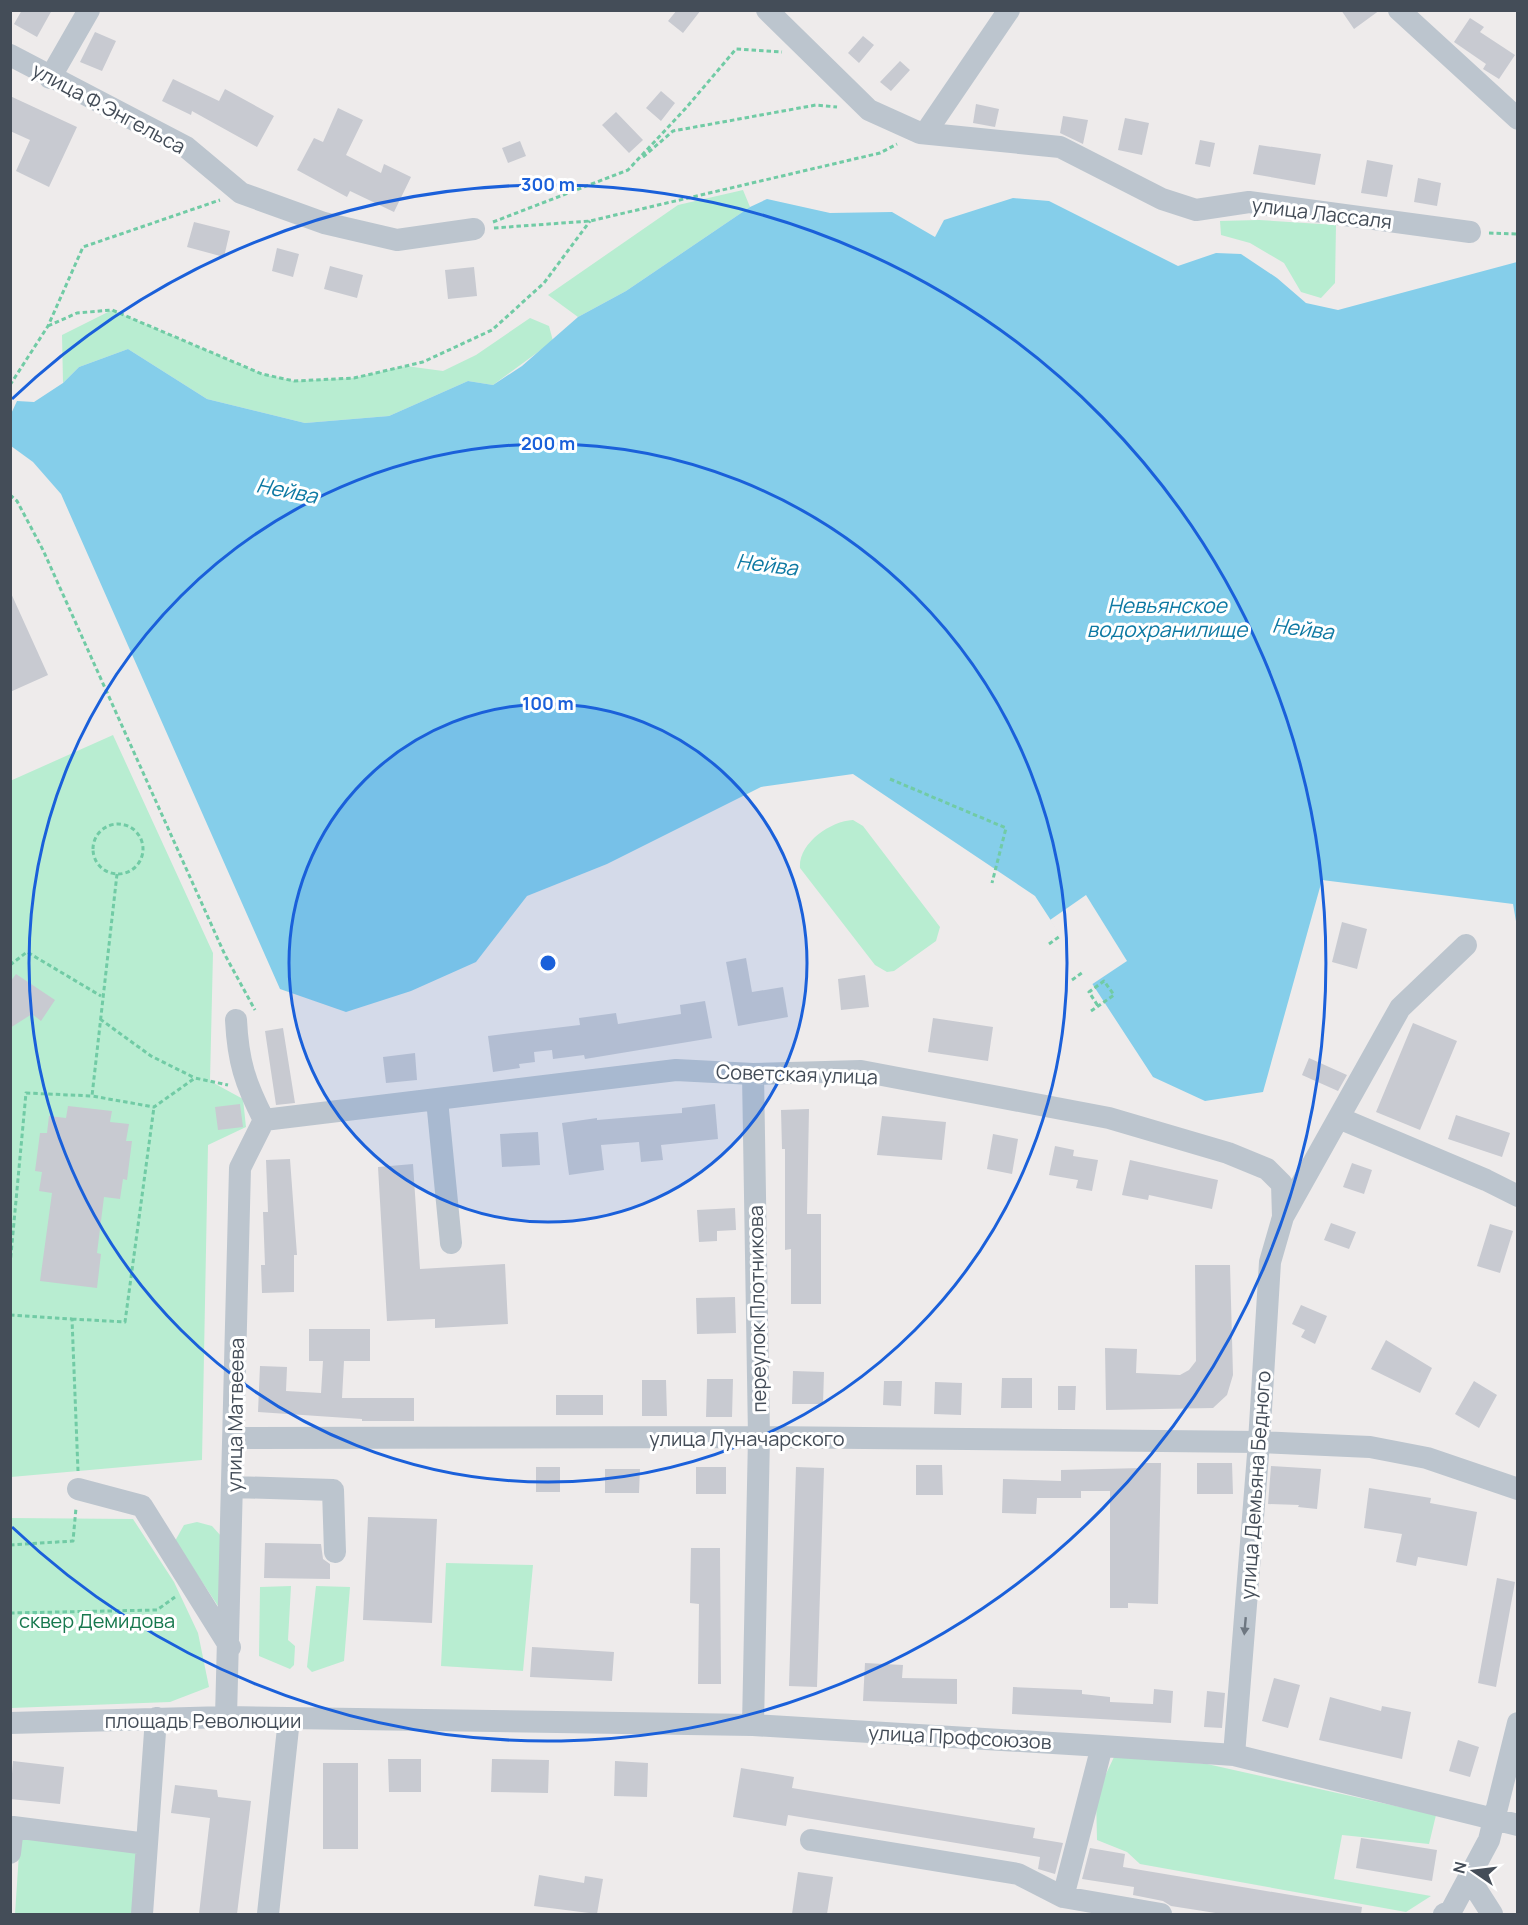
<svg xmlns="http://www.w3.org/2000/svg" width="1528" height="1925" font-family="Manrope,sans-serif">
<rect width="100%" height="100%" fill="#eeebeb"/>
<path fill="#b8edd1" d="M 743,190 L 750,207 L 626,291 L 578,317 L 548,295 L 678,205 Z
M 1259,220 L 1336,225 L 1335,283 L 1321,298 L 1301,292 L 1284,263 L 1250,243 L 1221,235 L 1220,221 Z
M 112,310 L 262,374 L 294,381 L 354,378 L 406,366 L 443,371 L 476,355 L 530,318 L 549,326 L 553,341 L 493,385 L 468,381 L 389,416 L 305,423 L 207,399 L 128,349 L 79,367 L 63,383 L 62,335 Z
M 113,735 L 213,953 L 210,1081 L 243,1099 L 246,1127 L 208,1145 L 202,1460 L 11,1477 L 10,781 Z
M 853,820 L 863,826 L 940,927 L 936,941 L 894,971 L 887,972 L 875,965 L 800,868 C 798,844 830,821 853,820 Z
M 10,1518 L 133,1519 L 174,1582 L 198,1633 L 209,1687 L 170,1702 L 11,1708 Z
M 197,1522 L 212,1526 L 221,1536 L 220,1609 L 175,1541 L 184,1525 Z
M 446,1563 L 533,1565 L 523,1671 L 441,1666 Z
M 291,1586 L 288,1640 L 295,1646 L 294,1665 L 290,1669 L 259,1656 L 260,1587 Z
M 316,1586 L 350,1587 L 344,1661 L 312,1672 L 307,1667 Z
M 1114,1757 L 1207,1764 L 1436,1815 L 1429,1844 L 1342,1835 L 1334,1879 L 1431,1896 L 1406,1912 L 1140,1864 L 1127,1852 L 1097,1840 L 1096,1795 Z
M 20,1838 L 138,1853 L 133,1914 L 15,1914 Z"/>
<path fill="#85ceea" d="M 1013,198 L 1049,201 L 1178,266 L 1216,253 L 1241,254 L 1277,278 L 1306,303 L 1338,310 L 1517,262 L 1517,927 L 1513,904 L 1322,880 L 1263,1092 L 1205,1101 L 1153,1077 L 1035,896 L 853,774 L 761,787 L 607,864 L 527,896 L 476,962 L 411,991 L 346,1012 L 280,989 L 61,494 L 33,462 L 11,446 L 10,416 L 17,401 L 34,402 L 63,383 L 79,367 L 128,349 L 207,399 L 305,423 L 389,416 L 468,381 L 493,385 L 522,366 L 578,317 L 626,291 L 750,207 L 767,199 L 830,213 L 892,212 L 935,237 L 944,220 Z"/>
<path fill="#eeebeb" d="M 1086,895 L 1127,961 L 1091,985 L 1050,920 Z"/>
<path fill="#c8cad1" d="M 22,10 L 52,10 L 37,37 L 14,24 Z
M 677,10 L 701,10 L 683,33 L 668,21 Z
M 1341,10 L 1380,10 L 1354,29 Z
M 1470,18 L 1484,27 L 1480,32 L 1515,55 L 1499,79 L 1483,69 L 1486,64 L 1454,42 Z
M 95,32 L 116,41 L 102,71 L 80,62 Z
M 863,36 L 874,45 L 859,63 L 848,53 Z
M 900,61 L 910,70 L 891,91 L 880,82 Z
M 173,79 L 219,101 L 225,89 L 274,116 L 257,147 L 192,111 L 191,115 L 162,101 Z
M 661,91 L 675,103 L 661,121 L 646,108 Z
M 10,96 L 77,127 L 49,187 L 16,171 L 30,140 L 10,131 Z
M 976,104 L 999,109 L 995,127 L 973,123 Z
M 338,108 L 363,120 L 346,155 L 381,173 L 384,164 L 411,177 L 394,212 L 350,191 L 347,197 L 297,170 L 314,138 L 323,142 Z
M 616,112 L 643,140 L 629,153 L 602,125 Z
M 1063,116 L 1088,120 L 1083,144 L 1060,133 Z
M 1125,118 L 1149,123 L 1142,155 L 1118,150 Z
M 1200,140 L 1215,143 L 1210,167 L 1195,164 Z
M 520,141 L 526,156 L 508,163 L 502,148 Z
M 1259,145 L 1321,154 L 1315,185 L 1253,174 Z
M 1367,160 L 1393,165 L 1387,197 L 1361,193 Z
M 1418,178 L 1441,183 L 1437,206 L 1414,202 Z
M 194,222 L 230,231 L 224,257 L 187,247 Z
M 277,248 L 299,254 L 293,277 L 272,271 Z
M 330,266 L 363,275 L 357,298 L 324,289 Z
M 474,267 L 477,296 L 448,299 L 445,270 Z
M 10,591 L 48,675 L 10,692 Z
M 1342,922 L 1367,929 L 1357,969 L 1332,962 Z
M 746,958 L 752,992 L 783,987 L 788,1017 L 738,1026 L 726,962 Z
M 16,974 L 55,1000 L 41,1021 L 32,1014 L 10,1028 L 10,982 Z
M 865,975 L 869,1007 L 841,1010 L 838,979 Z
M 705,1001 L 712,1038 L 585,1059 L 584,1055 L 553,1059 L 552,1050 L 534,1052 L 535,1062 L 519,1064 L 520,1068 L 493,1072 L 488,1036 L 580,1025 L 579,1018 L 616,1013 L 618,1024 L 681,1014 L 680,1005 Z
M 933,1018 L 993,1027 L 988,1061 L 928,1052 Z
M 1413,1023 L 1457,1041 L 1420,1130 L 1376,1112 Z
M 283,1028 L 295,1103 L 276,1105 L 265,1031 Z
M 415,1053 L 417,1080 L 386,1083 L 383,1057 Z
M 1309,1058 L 1347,1075 L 1338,1091 L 1302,1075 Z
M 240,1104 L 243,1127 L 218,1130 L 215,1107 Z
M 715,1104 L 718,1139 L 661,1145 L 663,1160 L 641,1162 L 639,1142 L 601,1145 L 604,1170 L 569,1175 L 562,1123 L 597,1118 L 597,1120 L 682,1113 L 682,1108 Z
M 68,1106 L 112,1111 L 110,1122 L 129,1124 L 126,1141 L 132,1141 L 127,1180 L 123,1179 L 120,1199 L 104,1197 L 97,1253 L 101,1254 L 97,1288 L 40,1281 L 52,1193 L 39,1191 L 42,1172 L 35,1171 L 40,1133 L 47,1133 L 49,1116 L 66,1118 Z
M 809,1109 L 807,1214 L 821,1214 L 821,1304 L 791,1304 L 791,1249 L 785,1250 L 785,1149 L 782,1149 L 781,1110 Z
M 1456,1115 L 1510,1133 L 1502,1157 L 1448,1139 Z
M 882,1116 L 946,1122 L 942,1160 L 877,1155 Z
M 538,1132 L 540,1165 L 502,1167 L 500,1134 Z
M 993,1134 L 1018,1139 L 1012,1174 L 987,1169 Z
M 1055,1146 L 1074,1150 L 1073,1156 L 1098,1160 L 1092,1191 L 1076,1188 L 1078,1180 L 1049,1175 Z
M 290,1159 L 297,1255 L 294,1255 L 294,1292 L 262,1293 L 261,1265 L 265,1265 L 263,1212 L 268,1212 L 266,1160 Z
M 1130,1160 L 1218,1180 L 1212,1209 L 1149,1195 L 1148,1200 L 1122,1195 Z
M 1352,1163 L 1372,1170 L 1364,1194 L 1343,1187 Z
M 413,1164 L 420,1269 L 505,1264 L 508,1324 L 435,1328 L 435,1319 L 387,1321 L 378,1167 Z
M 735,1208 L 736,1230 L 717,1231 L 717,1241 L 699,1242 L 697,1210 Z
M 1331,1223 L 1356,1232 L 1349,1249 L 1324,1240 Z
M 1490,1224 L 1513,1231 L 1500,1273 L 1477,1266 Z
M 1195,1265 L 1230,1265 L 1233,1375 L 1227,1395 L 1213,1408 L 1106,1410 L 1105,1348 L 1137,1349 L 1136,1373 L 1180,1375 L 1189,1370 L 1196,1361 Z
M 735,1297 L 736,1333 L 697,1334 L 696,1298 Z
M 1301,1305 L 1327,1316 L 1315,1344 L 1301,1337 L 1305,1330 L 1292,1324 Z
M 309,1329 L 370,1329 L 370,1361 L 344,1361 L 342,1398 L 414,1398 L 414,1421 L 362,1421 L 362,1419 L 258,1412 L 260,1366 L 287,1367 L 286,1391 L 321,1393 L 323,1361 L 309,1361 Z
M 1386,1340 L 1432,1368 L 1420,1393 L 1371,1369 Z
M 793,1371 L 824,1372 L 823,1404 L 792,1404 Z
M 1002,1378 L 1032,1378 L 1032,1408 L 1001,1408 Z
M 707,1379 L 733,1379 L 732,1417 L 706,1417 Z
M 642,1380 L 666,1380 L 667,1416 L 642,1416 Z
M 884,1381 L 902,1381 L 901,1406 L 883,1405 Z
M 1474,1381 L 1497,1395 L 1479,1428 L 1455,1414 Z
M 935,1382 L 962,1383 L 961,1415 L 934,1414 Z
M 1058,1386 L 1076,1386 L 1075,1410 L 1058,1410 Z
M 556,1395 L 603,1395 L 603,1415 L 556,1415 Z
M 1142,1463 L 1161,1463 L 1158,1604 L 1128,1603 L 1128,1608 L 1110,1608 L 1110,1491 L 1081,1491 L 1081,1498 L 1037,1498 L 1036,1514 L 1002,1513 L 1003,1479 L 1061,1481 L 1061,1470 L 1142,1468 Z
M 1197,1463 L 1232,1463 L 1233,1494 L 1197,1494 Z
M 916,1465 L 942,1465 L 943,1495 L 916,1495 Z
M 1271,1466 L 1321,1469 L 1317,1509 L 1298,1507 L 1299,1505 L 1268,1504 Z
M 536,1467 L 560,1467 L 560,1492 L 536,1492 Z
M 696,1467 L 726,1467 L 726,1494 L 696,1494 Z
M 796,1467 L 824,1468 L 817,1687 L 789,1686 Z
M 605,1469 L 640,1469 L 639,1493 L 605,1493 Z
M 1369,1488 L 1431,1498 L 1430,1503 L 1477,1512 L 1467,1566 L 1418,1557 L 1416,1566 L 1396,1562 L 1402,1534 L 1364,1528 Z
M 368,1517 L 437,1519 L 432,1623 L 363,1620 Z
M 265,1543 L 321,1544 L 323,1559 L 330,1564 L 330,1579 L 264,1578 Z
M 691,1548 L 720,1548 L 721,1684 L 698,1684 L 699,1604 L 690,1603 Z
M 1497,1578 L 1515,1582 L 1496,1687 L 1478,1683 Z
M 532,1647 L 614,1652 L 612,1681 L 530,1677 Z
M 865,1663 L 903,1665 L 902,1678 L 957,1679 L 957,1704 L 863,1701 Z
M 1274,1678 L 1300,1685 L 1288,1728 L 1262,1721 Z
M 1013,1687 L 1082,1690 L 1082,1694 L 1110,1697 L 1110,1702 L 1153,1704 L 1154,1689 L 1173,1691 L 1171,1723 L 1012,1714 Z
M 1207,1691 L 1225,1693 L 1222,1728 L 1204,1727 Z
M 1330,1697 L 1381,1711 L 1382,1706 L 1411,1712 L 1402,1759 L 1319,1740 Z
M 1458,1740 L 1479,1747 L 1470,1777 L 1449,1771 Z
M 388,1759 L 421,1759 L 421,1792 L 389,1792 Z
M 492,1759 L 549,1760 L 548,1793 L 491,1792 Z
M 13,1761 L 64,1767 L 60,1804 L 10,1799 Z
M 615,1761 L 648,1763 L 647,1797 L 614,1796 Z
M 323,1763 L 358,1763 L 358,1849 L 323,1849 Z
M 741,1768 L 794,1777 L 792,1788 L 1035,1828 L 1033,1838 L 1063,1843 L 1055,1874 L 1038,1869 L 1040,1857 L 788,1815 L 786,1826 L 733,1817 Z
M 175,1785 L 217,1790 L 218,1797 L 251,1801 L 237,1914 L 199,1914 L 210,1818 L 171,1813 Z
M 1361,1838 L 1437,1850 L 1432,1881 L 1356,1868 Z
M 1090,1848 L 1125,1854 L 1123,1867 L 1362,1907 L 1361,1914 L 1222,1914 L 1171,1906 L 1163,1901 L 1133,1895 L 1134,1887 L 1082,1879 Z
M 798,1872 L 833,1877 L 827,1914 L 792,1914 Z
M 539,1875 L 584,1883 L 585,1876 L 603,1879 L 597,1914 L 534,1906 Z"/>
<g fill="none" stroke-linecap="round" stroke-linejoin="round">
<path stroke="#71cba5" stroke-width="3" stroke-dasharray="4.5 3" stroke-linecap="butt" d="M 643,157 L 673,131 L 816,105 L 837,107
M 493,222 L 628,170 L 686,108 L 736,49 L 782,52
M 494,228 L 590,221 L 880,153 L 897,144
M 1489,233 L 1518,234
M 48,326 L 77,313 L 112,310 L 262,374 L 294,381 L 354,378 L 423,362 L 492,330 L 544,283 L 590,221
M 10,385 L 48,326 L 83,247 L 220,200
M 10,495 L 17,501 L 43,550 L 225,955 L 255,1010
M 890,779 L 1006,828 L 992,883
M93 849a25 25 0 1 1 50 0a25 25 0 1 1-50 0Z
M 117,874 L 92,1096 L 154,1107 L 195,1078 L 228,1085
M 1049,944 L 1060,936
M 10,965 L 27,952 L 101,996
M 1072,980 L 1083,972
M 1091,1011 L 1114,995 L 1104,981 L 1089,992 L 1098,1006
M 100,1019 L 151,1056 L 195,1078
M 10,1265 L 26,1093 L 92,1096
M 10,1315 L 72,1319 L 78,1471
M 72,1319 L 125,1322 L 154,1107
M 10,1545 L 73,1541 L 76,1508
M 10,1613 L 157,1610 L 175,1597"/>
<path stroke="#bcc5ce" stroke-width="22" d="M 767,10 L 869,110 L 920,133 L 1060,147 L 1162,199 L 1196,210 L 1249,202 L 1470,232
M 1399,10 L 1518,119
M 10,55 L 186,147 L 241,193 L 324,223 L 397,240 L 474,229
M 50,78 L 89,10
M 926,132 L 1009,10
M 236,1020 C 238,1061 245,1083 264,1120
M 437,1100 L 451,1243
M 1339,1118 L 1486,1180 L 1518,1196
M 264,1120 L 676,1070 L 753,1074 L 861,1071 L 1109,1118 L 1228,1153 L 1267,1169 L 1282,1184 L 1283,1217
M 234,1438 L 759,1437 L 1259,1442 L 1370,1447 L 1427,1458 L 1518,1489
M 234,1487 L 333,1490 L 335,1552
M 78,1489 L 142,1506 L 230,1647
M 226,1717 L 240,1168 L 264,1120
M 10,1723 L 226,1717 L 753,1725 L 1102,1746 L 1234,1755 L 1518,1825
M 753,1725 L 759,1437 L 753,1074
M 1234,1755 L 1259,1442 L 1270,1262 L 1283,1217 L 1400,1008 L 1466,945
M 811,1840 L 1018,1874 L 1063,1897 L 1102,1746
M 10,1853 L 13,1827 L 147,1844
M 1469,1878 L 1492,1914
M 1063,1897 L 1161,1914
M 142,1914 L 156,1718
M 268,1914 L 289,1719
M 1444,1914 L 1451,1911 L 1489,1840 L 1518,1723"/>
</g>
<defs><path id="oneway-solid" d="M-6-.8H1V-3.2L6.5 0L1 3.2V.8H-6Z" transform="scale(1.5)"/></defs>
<use fill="#6e7781" href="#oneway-solid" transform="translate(1245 1626) rotate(95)"/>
<circle cx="548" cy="963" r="259" fill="#1a60da" fill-opacity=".12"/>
<g fill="none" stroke="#1a60da" stroke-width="3">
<circle cx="548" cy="963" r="259"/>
<circle cx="548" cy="963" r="519"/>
<path d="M12 399A778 778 0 1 1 12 1527"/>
</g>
<g text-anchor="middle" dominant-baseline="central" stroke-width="6" stroke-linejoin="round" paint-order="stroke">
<g font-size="20" fill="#444d58" stroke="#fff">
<text transform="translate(109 108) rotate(28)">улица Ф.Энгельса</text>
<text transform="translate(1322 213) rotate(7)">улица Лассаля</text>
<text transform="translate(797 1074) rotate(2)">Советская улица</text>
<text transform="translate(757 1309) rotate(-91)">переулок Плотникова</text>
<text transform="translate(235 1415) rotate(-89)">улица Матвеева</text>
<text x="747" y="1438">улица Луначарского</text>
<text transform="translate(1255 1485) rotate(-86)">улица Демьяна Бедного</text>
<text x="203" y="1720">площадь Революции</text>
<text transform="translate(960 1737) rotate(3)">улица Профсоюзов</text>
</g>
<g font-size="20" fill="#17784e" stroke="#fff">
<text x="97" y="1620">сквер Демидова</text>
</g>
<g font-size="21" font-style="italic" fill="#0d79a3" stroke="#fff">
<text transform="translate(287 490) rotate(11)">Нейва</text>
<text transform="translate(767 564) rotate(7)">Нейва</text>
<text x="1167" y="605">Невьянское<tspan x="1167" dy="24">водохранилище</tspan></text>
<text transform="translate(1303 628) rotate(7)">Нейва</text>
</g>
</g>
<circle cx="548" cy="963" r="9" fill="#1a60da" stroke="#fff" stroke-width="3"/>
<g font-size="18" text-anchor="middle" font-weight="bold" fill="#1a60da" stroke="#fff" stroke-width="6" stroke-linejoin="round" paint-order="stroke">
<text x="548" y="191">300 m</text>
<text x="548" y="450">200 m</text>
<text x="548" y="710">100 m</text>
</g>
<rect width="1528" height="1925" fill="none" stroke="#444d58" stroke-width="24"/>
<g transform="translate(1474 1871) rotate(284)" stroke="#ffffff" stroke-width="4.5" paint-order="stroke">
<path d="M0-4.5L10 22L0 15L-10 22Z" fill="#444d58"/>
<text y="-9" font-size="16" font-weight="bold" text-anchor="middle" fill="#444d58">N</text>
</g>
</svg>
